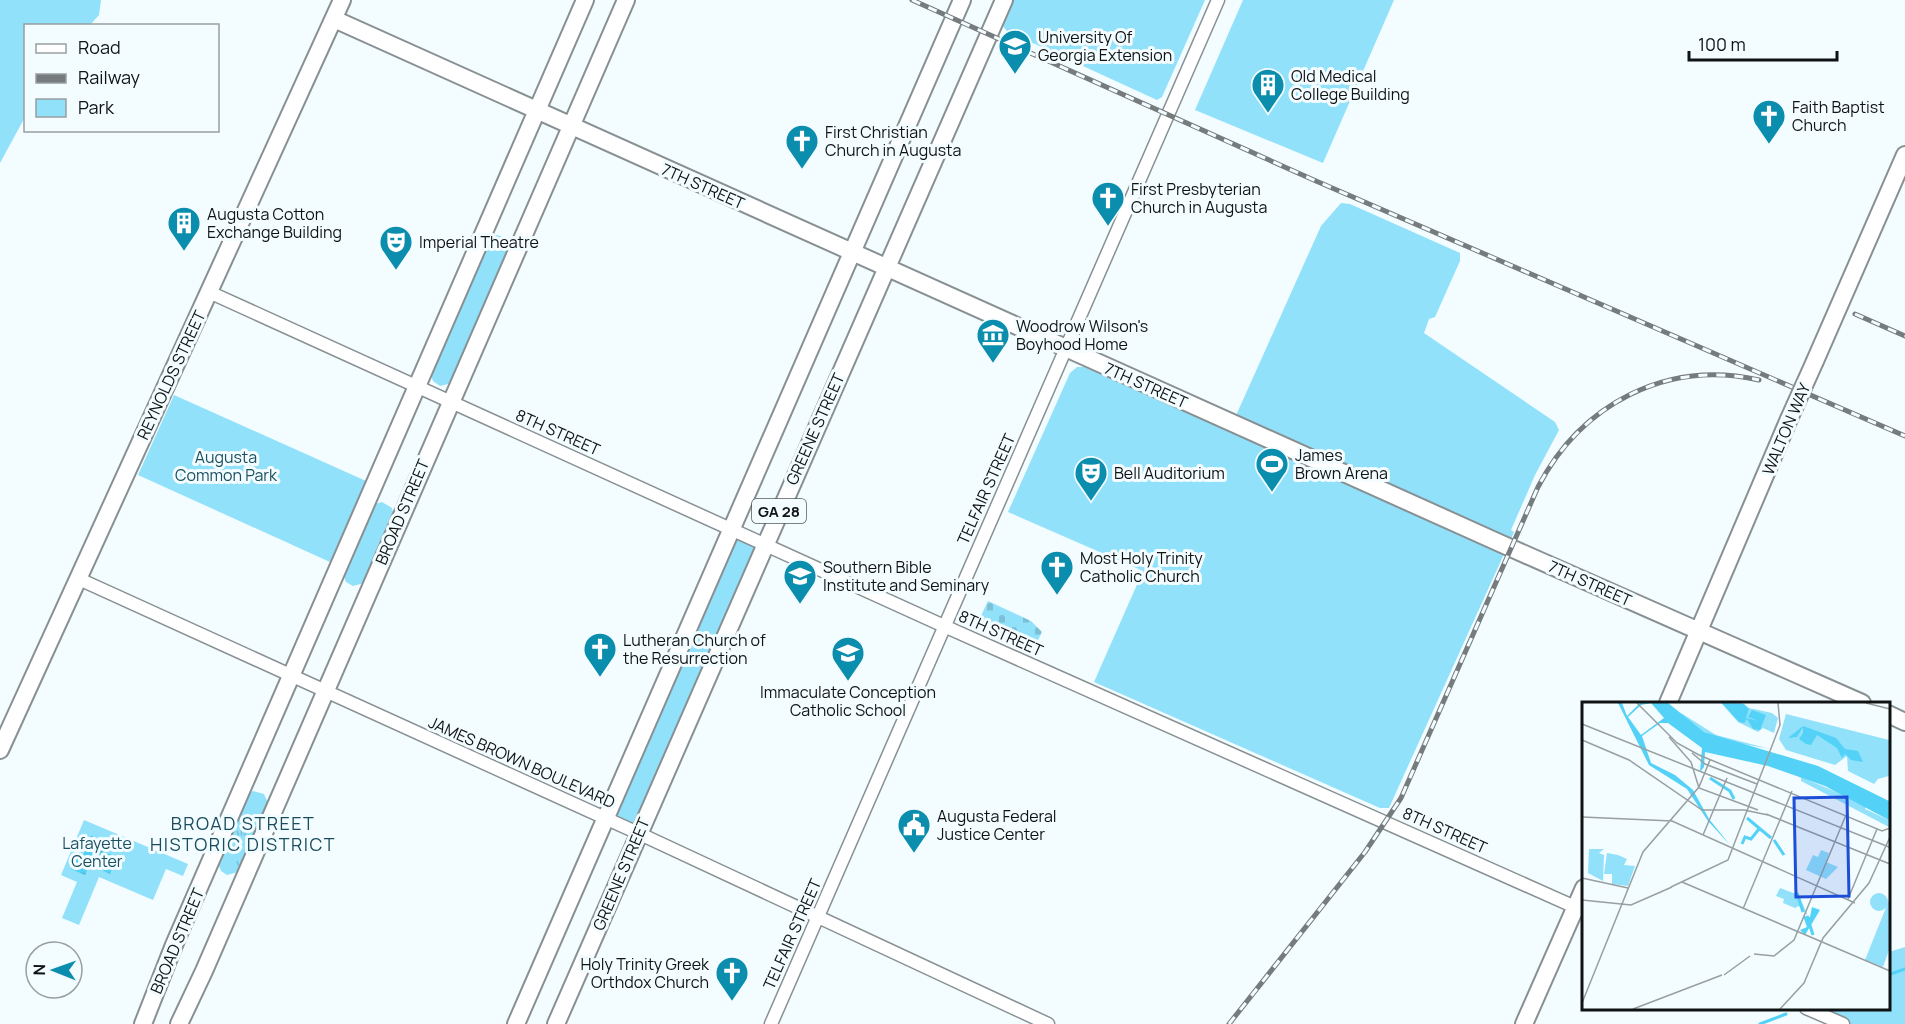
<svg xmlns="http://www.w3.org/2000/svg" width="1905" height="1024" font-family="Manrope,sans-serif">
<defs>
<pattern id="grass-tufts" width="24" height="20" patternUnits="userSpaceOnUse" patternTransform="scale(1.5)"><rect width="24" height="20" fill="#91e1fb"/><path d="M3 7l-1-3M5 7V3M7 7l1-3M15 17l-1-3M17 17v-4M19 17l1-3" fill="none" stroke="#7cc0d6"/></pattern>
<pattern id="cemetery-stones" width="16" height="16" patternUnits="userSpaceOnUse" patternTransform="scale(1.5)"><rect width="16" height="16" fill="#91e1fb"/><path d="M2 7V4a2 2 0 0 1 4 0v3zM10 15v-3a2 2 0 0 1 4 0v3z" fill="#7cc0d6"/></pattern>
<pattern id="water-rules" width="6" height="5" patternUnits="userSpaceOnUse" patternTransform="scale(1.5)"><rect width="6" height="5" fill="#53d1f7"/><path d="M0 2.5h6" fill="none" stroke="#47b3d3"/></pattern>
</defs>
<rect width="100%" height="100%" fill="#f3fcff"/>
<path fill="url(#grass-tufts)" d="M 253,791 L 264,794 L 269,805 L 238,872 L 227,875 L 221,871 L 218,863 L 246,795 Z"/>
<path fill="url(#cemetery-stones)" d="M 988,601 L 1031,621 L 1042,632 L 1035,646 L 979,620 Z"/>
<path fill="#91e1fb" d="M 0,0 L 101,0 L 99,15 L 90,25 L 26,26 L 25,117 L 0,163 Z
M 1013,0 L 1205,0 L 1162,97 L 1157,100 L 1007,31 L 1002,25 Z
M 1243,0 L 1394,0 L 1323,163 L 1195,110 Z
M 1341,203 L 1350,204 L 1460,253 L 1460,261 L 1435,317 L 1429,319 L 1424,333 L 1555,422 L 1559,430 L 1535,475 L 1511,530 L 1514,532 L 1389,808 L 1380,808 L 1094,682 L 1143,571 L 1008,512 L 1070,373 L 1077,367 L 1084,367 L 1229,431 L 1321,226 Z
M 497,235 L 505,238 L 510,250 L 452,383 L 440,386 L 433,381 L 430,373 L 489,238 Z
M 174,395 L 366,481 L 330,562 L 138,475 Z
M 382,502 L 392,508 L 394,516 L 364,583 L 353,586 L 346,582 L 343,574 L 375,504 Z
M 732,529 L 765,544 L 638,833 L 606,818 Z
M 84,820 L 188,864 L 183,876 L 166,869 L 153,900 L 99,877 L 79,925 L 62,918 L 77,882 L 61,875 Z
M 1905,947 L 1905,1024 L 1847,1024 L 1848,1019 L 1822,1008 L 1888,1008 L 1889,952 Z"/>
<path fill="url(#water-rules)" d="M 91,836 L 96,838 L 93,847 L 117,857 L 110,874 L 103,871 L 107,862 L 93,856 L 85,875 L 71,869 L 75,858 L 81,860 Z"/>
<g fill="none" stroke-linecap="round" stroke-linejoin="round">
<path stroke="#53d1f7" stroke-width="3" d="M 1888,975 L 1905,969
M 1760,1024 L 1786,1014"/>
<g stroke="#889093" stroke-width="15">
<path id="minor" d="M 209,292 L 944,626 L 1584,911
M 79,579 L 638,833 L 1048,1024
M 1806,1008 L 1843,1024
M 771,1024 L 1218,0"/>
</g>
<g stroke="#889093" stroke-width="20">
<path id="major" d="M 334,19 L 1504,545 L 1862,703
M 1815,361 L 1905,155
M 1668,703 L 1789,419
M 1888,714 L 1905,722
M 0,750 L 342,0
M 143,1024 L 174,945 L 585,0
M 179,1024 L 204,971 L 626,0
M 516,1024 L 962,0
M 556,1024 L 1004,0
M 1524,1024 L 1584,888"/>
</g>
<use href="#minor" stroke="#fff" stroke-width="12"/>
<use href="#major" stroke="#fff" stroke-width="16"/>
<g stroke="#767c7d" stroke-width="5">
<path id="rail" d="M 912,0 L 1316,181 L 1905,436
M 1855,314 L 1905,336
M 1229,1024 L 1365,852 L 1401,798 L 1538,487 C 1581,404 1667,359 1759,380"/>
</g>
<use href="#rail" stroke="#f3fcff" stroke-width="3" stroke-dasharray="9" stroke-linecap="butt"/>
<g stroke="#889093" stroke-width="20" stroke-linecap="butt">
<path id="major-bridge" d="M 1789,419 L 1815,361"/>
</g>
<use href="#major-bridge" stroke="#fff" stroke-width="16"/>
</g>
<defs>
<g id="university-pin" transform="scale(1.725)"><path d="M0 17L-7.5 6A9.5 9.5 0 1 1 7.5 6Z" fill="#0b8ead" stroke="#f3fcff"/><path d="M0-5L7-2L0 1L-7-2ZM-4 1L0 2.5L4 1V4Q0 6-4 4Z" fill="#fff"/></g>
<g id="building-pin" transform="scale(1.725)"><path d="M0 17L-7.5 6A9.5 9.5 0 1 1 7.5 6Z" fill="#0b8ead" stroke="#f3fcff"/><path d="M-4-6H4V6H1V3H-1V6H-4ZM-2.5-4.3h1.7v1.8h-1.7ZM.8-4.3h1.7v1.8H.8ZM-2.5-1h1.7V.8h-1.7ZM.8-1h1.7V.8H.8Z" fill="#fff"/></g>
<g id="church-pin" transform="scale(1.725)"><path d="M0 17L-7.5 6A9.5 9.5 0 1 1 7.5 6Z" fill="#0b8ead" stroke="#f3fcff"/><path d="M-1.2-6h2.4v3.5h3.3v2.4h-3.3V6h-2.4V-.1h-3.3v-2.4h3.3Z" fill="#fff"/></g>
<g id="theatre-pin" transform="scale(1.725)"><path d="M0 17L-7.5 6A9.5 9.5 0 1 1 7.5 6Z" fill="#0b8ead" stroke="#f3fcff"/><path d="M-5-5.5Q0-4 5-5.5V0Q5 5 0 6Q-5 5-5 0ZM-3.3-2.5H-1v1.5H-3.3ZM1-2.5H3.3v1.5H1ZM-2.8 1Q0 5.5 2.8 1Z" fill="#fff"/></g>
<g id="museum-pin" transform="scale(1.725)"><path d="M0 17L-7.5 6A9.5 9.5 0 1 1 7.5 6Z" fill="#0b8ead" stroke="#f3fcff"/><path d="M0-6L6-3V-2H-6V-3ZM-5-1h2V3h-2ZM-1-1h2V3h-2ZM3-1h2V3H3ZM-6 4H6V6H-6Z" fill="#fff"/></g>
<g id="stadium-pin" transform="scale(1.725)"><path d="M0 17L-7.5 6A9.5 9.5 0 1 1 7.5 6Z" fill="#0b8ead" stroke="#f3fcff"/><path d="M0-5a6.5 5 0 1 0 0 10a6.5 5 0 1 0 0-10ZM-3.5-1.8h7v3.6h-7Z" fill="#fff"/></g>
<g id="school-pin" transform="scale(1.725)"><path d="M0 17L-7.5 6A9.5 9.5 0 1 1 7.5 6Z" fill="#0b8ead" stroke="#f3fcff"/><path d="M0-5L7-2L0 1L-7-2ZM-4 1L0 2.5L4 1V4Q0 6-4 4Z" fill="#fff"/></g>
<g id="civic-pin" transform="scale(1.725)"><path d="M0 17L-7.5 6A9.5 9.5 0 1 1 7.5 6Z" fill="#0b8ead" stroke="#f3fcff"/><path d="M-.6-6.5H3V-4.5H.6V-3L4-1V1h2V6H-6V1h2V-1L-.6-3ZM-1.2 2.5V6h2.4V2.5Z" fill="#fff"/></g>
</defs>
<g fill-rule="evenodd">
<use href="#university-pin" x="1015" y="46"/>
<use href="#building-pin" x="1268" y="85"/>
<use href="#church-pin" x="1769" y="116"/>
<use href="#church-pin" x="802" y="141"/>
<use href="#church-pin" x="1108" y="198"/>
<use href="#building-pin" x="184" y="223"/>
<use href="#theatre-pin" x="396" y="242"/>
<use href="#museum-pin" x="993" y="335"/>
<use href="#stadium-pin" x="1272" y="464"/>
<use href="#theatre-pin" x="1091" y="473"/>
<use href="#church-pin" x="1057" y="567"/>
<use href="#university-pin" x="800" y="576"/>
<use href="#church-pin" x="600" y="649"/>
<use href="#school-pin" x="848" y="653"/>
<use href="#civic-pin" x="914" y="825"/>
<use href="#church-pin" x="732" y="973"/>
</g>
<g text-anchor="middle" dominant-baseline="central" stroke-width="6" stroke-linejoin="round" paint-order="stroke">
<rect fill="#f3fcff" stroke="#54595a" stroke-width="1.5" x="752" y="499" width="54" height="24" rx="4.5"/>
<g font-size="15" font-weight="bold" fill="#101314">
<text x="779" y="511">GA 28</text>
</g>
<g font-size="16" fill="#101314" stroke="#f3fcff" text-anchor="start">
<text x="1038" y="37">University Of<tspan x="1038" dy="18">Georgia Extension</tspan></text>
<text x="1291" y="76">Old Medical<tspan x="1291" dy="18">College Building</tspan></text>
<text x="1792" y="107">Faith Baptist<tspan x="1792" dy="18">Church</tspan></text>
<text x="825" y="132">First Christian<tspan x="825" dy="18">Church in Augusta</tspan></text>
<text x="1131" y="189">First Presbyterian<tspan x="1131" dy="18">Church in Augusta</tspan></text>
<text x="207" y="214">Augusta Cotton<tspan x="207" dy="18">Exchange Building</tspan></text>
<text x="419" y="242">Imperial Theatre</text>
<text x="1016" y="326">Woodrow Wilson's<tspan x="1016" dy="18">Boyhood Home</tspan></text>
<text x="1295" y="455">James<tspan x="1295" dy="18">Brown Arena</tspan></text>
<text x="1114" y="473">Bell Auditorium</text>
<text x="1080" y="558">Most Holy Trinity<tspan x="1080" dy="18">Catholic Church</tspan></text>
<text x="823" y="567">Southern Bible<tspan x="823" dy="18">Institute and Seminary</tspan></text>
<text x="623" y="640">Lutheran Church of<tspan x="623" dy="18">the Resurrection</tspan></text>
<text x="848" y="692" text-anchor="middle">Immaculate Conception<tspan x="848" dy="18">Catholic School</tspan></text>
<text x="937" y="816">Augusta Federal<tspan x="937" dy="18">Justice Center</tspan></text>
<text x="709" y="964" text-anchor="end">Holy Trinity Greek<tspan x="709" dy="18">Orthdox Church</tspan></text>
</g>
<g font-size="16" fill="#101314" stroke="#f3fcff">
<text transform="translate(703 186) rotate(24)">7TH STREET</text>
<text transform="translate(171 375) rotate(-65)">REYNOLDS STREET</text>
<text transform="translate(1146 385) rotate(24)">7TH STREET</text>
<text transform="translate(815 429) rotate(-66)">GREENE STREET</text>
<text transform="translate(1786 429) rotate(-67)">WALTON WAY</text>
<text transform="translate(558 432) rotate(24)">8TH STREET</text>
<text transform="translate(986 489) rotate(-66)">TELFAIR STREET</text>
<text transform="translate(402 512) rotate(-67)">BROAD STREET</text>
<text transform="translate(1590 583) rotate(24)">7TH STREET</text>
<text transform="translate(1001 633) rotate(24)">8TH STREET</text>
<text transform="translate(522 762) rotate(24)">JAMES BROWN BOULEVARD</text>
<text transform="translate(1445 830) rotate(24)">8TH STREET</text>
<text transform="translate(621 874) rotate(-67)">GREENE STREET</text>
<text transform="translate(792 934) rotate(-66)">TELFAIR STREET</text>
<text transform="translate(177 941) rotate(-67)">BROAD STREET</text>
</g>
<g font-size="16" fill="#1b5060" stroke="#f3fcff">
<text x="226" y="457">Augusta<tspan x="226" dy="18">Common Park</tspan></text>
<text x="97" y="843">Lafayette<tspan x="97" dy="18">Center</tspan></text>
</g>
<g font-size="18" letter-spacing="1.5" fill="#194d5d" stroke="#f3fcff">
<text x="243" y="823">BROAD STREET<tspan x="243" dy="21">HISTORIC DISTRICT</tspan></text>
</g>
</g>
<g transform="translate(1582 702)">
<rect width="308" height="308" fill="#f3fcff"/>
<path d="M 204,12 L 307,38 L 307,74 L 296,77 L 292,82 L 266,69 L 265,54 L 253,63 L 204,48 L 197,37 ZM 7,147 L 22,147 L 17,151 L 22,153 L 21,179 L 6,171 ZM 25,151 L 36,153 L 45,157 L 42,163 L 53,164 L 46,184 L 30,182 L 30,172 L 22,172 Z" fill="#91e1fb"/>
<path d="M 230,205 L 238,208 L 223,233 L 218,228 L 225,225 L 221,214 L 228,215 Z" fill="#54d3f8"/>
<path d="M 307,198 L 307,248 L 301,265 L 283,258 Z" fill="#91e1fb"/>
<path d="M 139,1 L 160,1 L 167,6 L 190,11 L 196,16 L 192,31 L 181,26 L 176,30 L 156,20 ZM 99,11 L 134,33 L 188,47 L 150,40 L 122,30 L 101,17 ZM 219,75 L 285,103 L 283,107 L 307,118 L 307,125 L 219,79 ZM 239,148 L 247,151 L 244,160 L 256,165 L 244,177 L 224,168 L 231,153 L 236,155 ZM 198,186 L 214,192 L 215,189 L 226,214 L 217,204 L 213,206 L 201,201 L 202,197 L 194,194 ZM288 200a9 9 0 1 1 18 0a9 9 0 1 1-18 0Z" fill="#91e1fb"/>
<path d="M 36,1 L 40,1 L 45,14 L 58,1 L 86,1 L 122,30 L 236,64 L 307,99 L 307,118 L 243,84 L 186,64 L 123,50 L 122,65 L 118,70 L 120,46 L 86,21 L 78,21 L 60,34 L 69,61 L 93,73 L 111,88 L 127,117 L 148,143 L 126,119 L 105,87 L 67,63 ZM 69,1 L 82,16 L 59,33 L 46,15 L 59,3 ZM 140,1 L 162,2 L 167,7 L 164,16 L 177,19 L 166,15 L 170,8 L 184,13 L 178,28 L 171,27 L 165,17 L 162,21 L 157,20 ZM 221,24 L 254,36 L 263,47 L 276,49 L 281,60 L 269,58 L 263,52 L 260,56 L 255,46 L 235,33 L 229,43 L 224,42 L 217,37 L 221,31 L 221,25 L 215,35 L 206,36 Z" fill="#53d1f7" fill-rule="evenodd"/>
<path fill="none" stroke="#53d1f7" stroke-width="3" d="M 128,76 L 148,89 L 152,97M 165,116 L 189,136M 192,138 L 202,153M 160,142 L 163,135 L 169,137 L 177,127M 215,191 L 221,210M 225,214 L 231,233"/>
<path fill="none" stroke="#989fa1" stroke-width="1.5" d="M 55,1 L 95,41 L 117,53 L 300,129 L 308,126M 284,1 L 308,7M 0,22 L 307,145M 87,35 L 109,60 L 117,86 L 176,108M 0,38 L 47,58 L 120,108 L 162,108 L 186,113M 110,51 L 123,62 L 175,82M 184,112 L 308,162M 0,115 L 90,119 L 273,201M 121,133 L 145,76M 0,176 L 46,186M 100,180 L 308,269M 89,185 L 146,158 L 198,23 L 196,1M 266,197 L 295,127M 0,198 L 49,203 L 90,185M 161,207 L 210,89M 172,252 L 192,254 L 212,238 L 264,113M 142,273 L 168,254M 0,301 L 61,150 L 117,85 L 128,58M 51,307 L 140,273M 198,307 L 222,281 L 241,236 L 287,181 L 308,135"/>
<path fill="#1d4ed8" fill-opacity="0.15" stroke="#1d4ed8" stroke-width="3" d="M 265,95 L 267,194 L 214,195 L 212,96 Z"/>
<rect width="308" height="308" fill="none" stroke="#101314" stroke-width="3"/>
</g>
<rect x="24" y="24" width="195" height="108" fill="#f3fcff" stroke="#989fa1" stroke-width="1.5"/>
<rect x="36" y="44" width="30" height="9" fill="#ffffff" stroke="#989fa1" stroke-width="1.5"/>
<text x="78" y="54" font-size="18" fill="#101314">Road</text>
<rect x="36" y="74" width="30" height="9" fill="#767c7d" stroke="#989fa1" stroke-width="1.5"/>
<text x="78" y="84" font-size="18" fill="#101314">Railway</text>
<rect x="36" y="99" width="30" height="18" fill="#91e1fb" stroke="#989fa1" stroke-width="1.5"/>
<text x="78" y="114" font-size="18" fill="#101314">Park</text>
<g transform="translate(54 970) rotate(271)"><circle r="28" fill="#f3fcff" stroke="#989fa1" stroke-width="1.5"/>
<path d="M0-4.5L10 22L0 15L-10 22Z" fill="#0b8ead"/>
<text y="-9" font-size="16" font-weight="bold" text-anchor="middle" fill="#101314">N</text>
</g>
<path d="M1689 51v9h148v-9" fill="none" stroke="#101314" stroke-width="3"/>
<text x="1698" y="51" font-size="18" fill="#101314" stroke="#f3fcff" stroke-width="4.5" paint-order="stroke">100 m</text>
</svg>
